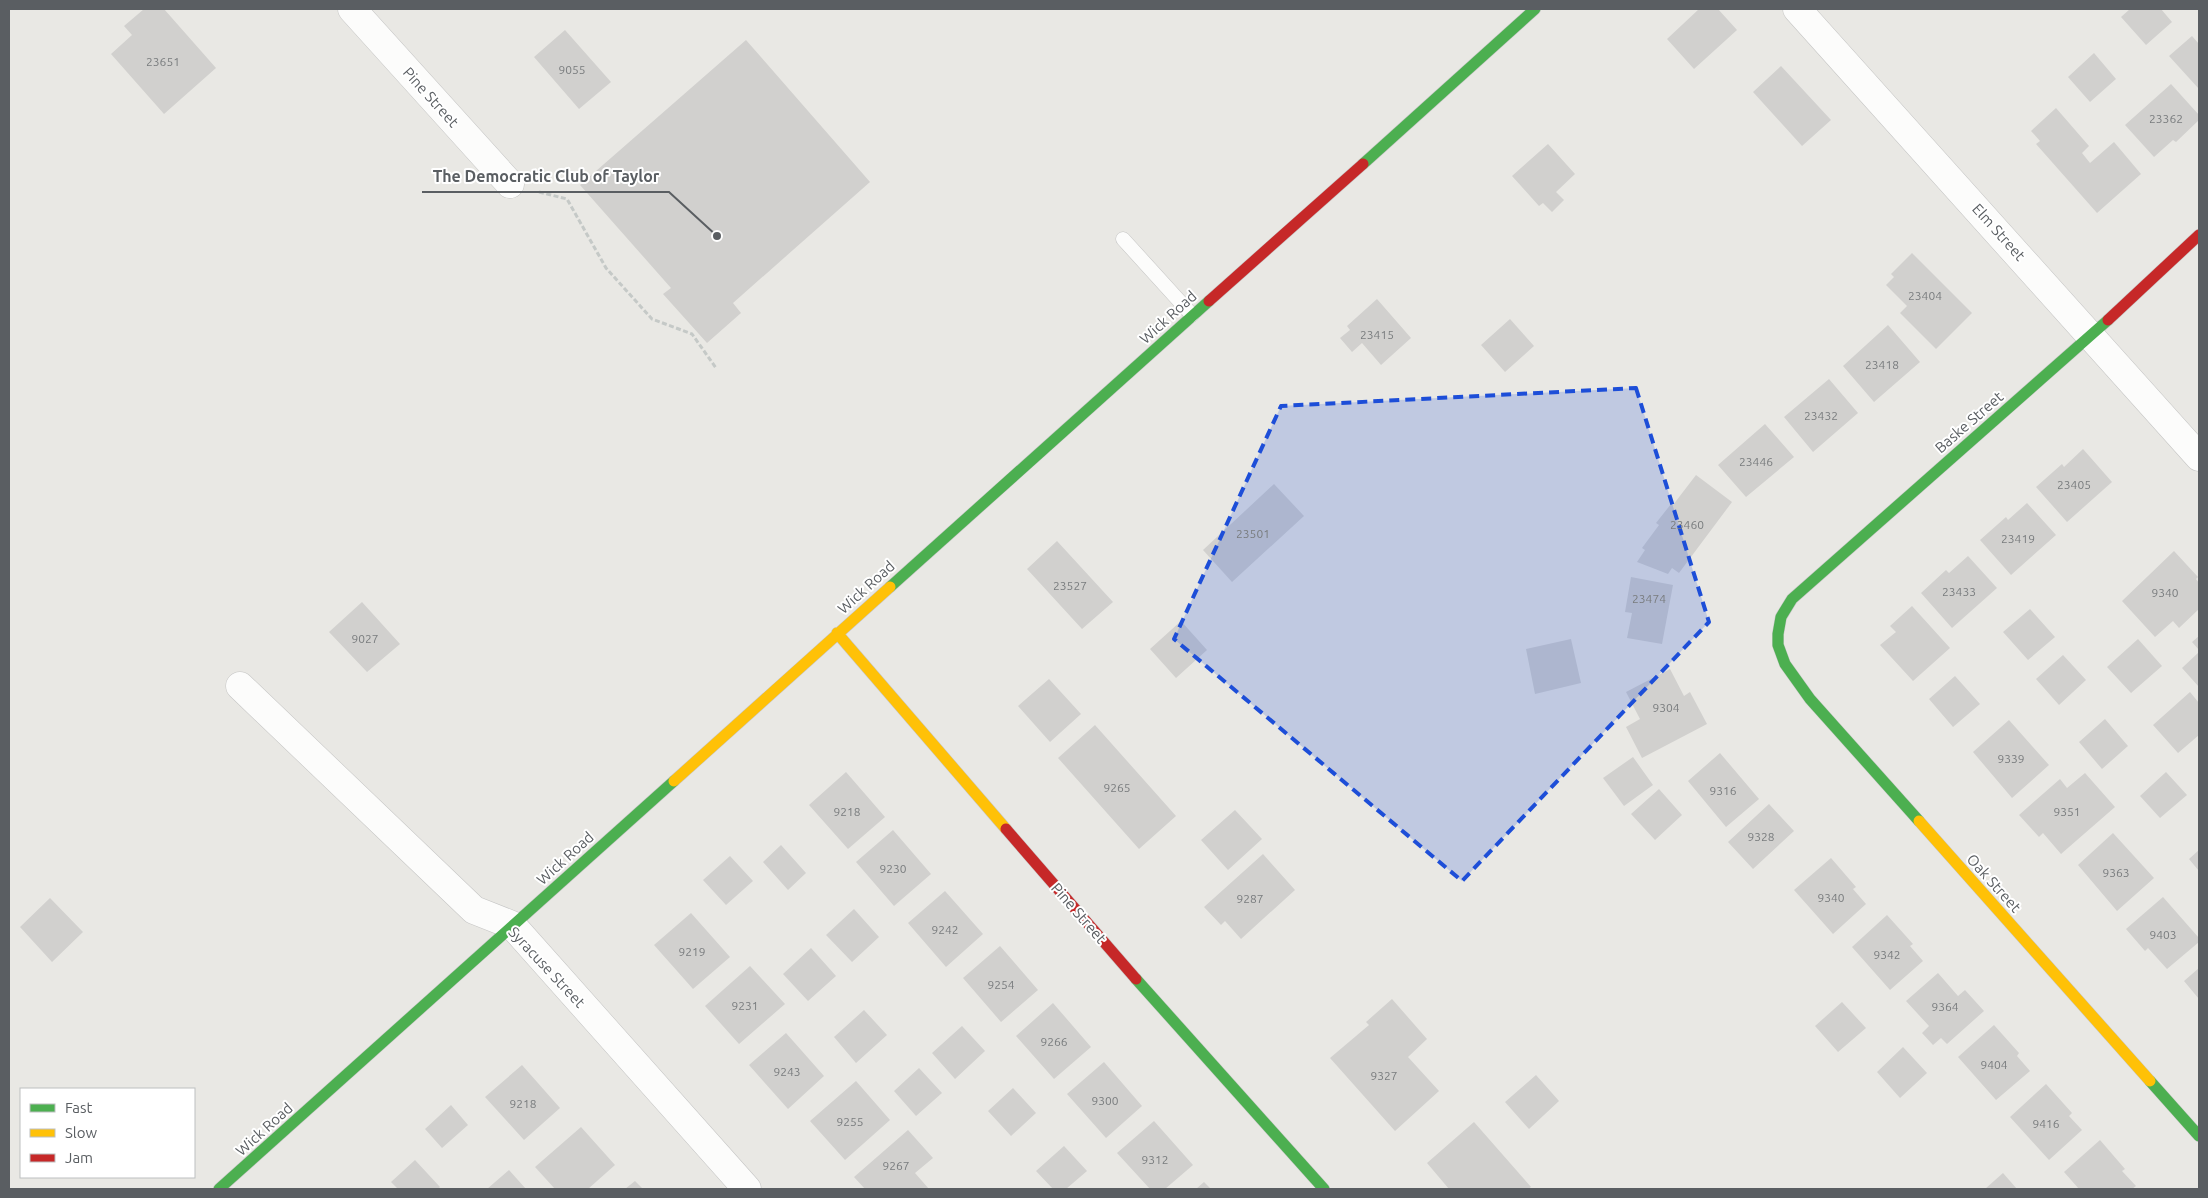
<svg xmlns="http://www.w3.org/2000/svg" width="2208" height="1198" font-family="Ubuntu,sans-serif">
<rect width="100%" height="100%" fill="#e9e8e4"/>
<path fill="#d1d0ce" d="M 144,9 L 164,9 L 216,68 L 164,114 L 111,54 L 132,35 L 124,26 Z
M 1699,9 L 1718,9 L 1737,30 L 1694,69 L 1667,39 Z
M 2130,9 L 2161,9 L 2172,22 L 2146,45 L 2121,17 Z
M 565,30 L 611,82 L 579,109 L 534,57 Z
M 2192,36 L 2199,44 L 2199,89 L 2169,56 Z
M 746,40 L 870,182 L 733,303 L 741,313 L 707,343 L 663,294 L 671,288 L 580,185 Z
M 2094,53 L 2116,79 L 2090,102 L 2068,77 Z
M 1781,66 L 1831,120 L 1802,146 L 1753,92 Z
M 2171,84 L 2199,115 L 2199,120 L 2176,142 L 2173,140 L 2154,157 L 2125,125 Z
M 2056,108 L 2089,146 L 2082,153 L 2090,163 L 2114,142 L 2141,174 L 2097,213 L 2036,144 L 2040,141 L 2031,131 Z
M 1548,144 L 1575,174 L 1556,192 L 1564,200 L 1552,212 L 1543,203 L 1539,206 L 1512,176 Z
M 1912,253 L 1972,313 L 1936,349 L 1900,313 L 1907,306 L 1886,285 L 1894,277 L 1891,274 Z
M 1377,299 L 1411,338 L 1381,365 L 1362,343 L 1352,352 L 1340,338 L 1350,330 L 1347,326 Z
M 1510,319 L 1534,346 L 1505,372 L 1481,345 Z
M 1888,325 L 1920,362 L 1874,402 L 1843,366 Z
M 1829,379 L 1858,413 L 1813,452 L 1784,417 Z
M 1765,424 L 1794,457 L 1746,497 L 1718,465 Z
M 2083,449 L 2112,482 L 2067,522 L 2036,487 L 2062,464 L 2064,467 Z
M 1696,475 L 1732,502 L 1679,573 L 1672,568 L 1668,574 L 1637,562 L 1645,550 L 1642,548 L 1659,525 L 1656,523 L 1671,504 L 1673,505 Z
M 1274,484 L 1304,516 L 1232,582 L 1203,550 Z
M 2027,503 L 2056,535 L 2011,575 L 1980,540 L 2006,517 L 2008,520 Z
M 1057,541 L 1113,602 L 1082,629 L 1027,569 Z
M 2174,551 L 2198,577 L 2196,579 L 2199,583 L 2199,609 L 2179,628 L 2173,621 L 2155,637 L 2122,601 Z
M 1968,556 L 1997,588 L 1952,628 L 1921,593 L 1946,570 L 1949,573 Z
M 1631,577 L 1673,585 L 1662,644 L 1627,638 L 1632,613 L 1625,612 Z
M 362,602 L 400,644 L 367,672 L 329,632 Z
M 1912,606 L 1950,648 L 1913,681 L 1880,645 L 1896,632 L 1890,626 Z
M 2030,609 L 2055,637 L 2028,660 L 2003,632 Z
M 1181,621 L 1207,650 L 1176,678 L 1150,649 Z
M 2199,636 L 2199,650 L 2192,642 Z
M 1571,639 L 1581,683 L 1535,694 L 1526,649 Z
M 2138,639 L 2162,666 L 2131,693 L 2107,667 Z
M 2199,652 L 2199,687 L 2182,668 Z
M 2063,655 L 2086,680 L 2059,705 L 2036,679 Z
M 1670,669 L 1684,696 L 1690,692 L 1707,724 L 1642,758 L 1626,727 L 1640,719 L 1626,692 Z
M 1955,676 L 1980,704 L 1953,727 L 1929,699 Z
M 1049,679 L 1081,714 L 1050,742 L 1018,706 Z
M 2190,692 L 2199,703 L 2199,735 L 2178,753 L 2153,725 Z
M 2105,719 L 2128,746 L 2102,769 L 2079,742 Z
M 2009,720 L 2049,765 L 2012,798 L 1973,752 Z
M 1095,725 L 1176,816 L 1139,849 L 1058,758 Z
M 1720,753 L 1759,799 L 1726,827 L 1688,781 Z
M 1633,757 L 1653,785 L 1624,806 L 1603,778 Z
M 846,772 L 885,817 L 848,849 L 809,805 Z
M 2166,772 L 2187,795 L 2160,818 L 2140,796 Z
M 2085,773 L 2115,807 L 2061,854 L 2043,833 L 2039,837 L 2019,815 L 2060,779 L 2067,788 Z
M 1659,789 L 1682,815 L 1655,840 L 1631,814 Z
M 1769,804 L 1794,831 L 1753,869 L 1728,842 Z
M 1235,810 L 1262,839 L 1228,870 L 1201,840 Z
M 893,830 L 931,874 L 894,906 L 856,862 Z
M 2113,833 L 2154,878 L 2117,911 L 2078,865 Z
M 781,845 L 806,873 L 788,890 L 763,862 Z
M 2199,850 L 2199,871 L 2189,859 Z
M 1263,854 L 1295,890 L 1241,939 L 1225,921 L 1221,925 L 1204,907 Z
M 730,856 L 753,881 L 726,905 L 703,880 Z
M 1831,858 L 1856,887 L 1853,889 L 1866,904 L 1833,934 L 1794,890 Z
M 945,891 L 983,934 L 946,967 L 908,923 Z
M 2163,897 L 2199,938 L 2199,942 L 2167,969 L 2148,948 L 2145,951 L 2126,929 Z
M 50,898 L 83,932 L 52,962 L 20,927 Z
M 854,909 L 879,937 L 852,962 L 826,935 Z
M 691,913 L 730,957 L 693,989 L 654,945 Z
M 1887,915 L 1913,944 L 1910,946 L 1923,961 L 1890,990 L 1852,947 Z
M 1000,946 L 1038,990 L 1001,1022 L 963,978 Z
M 811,948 L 836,976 L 808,1001 L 783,974 Z
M 750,966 L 785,1004 L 739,1044 L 705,1006 Z
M 2199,968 L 2199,999 L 2184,981 Z
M 1938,973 L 1958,996 L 1965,990 L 1984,1011 L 1947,1044 L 1941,1038 L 1933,1045 L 1922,1033 L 1929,1026 L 1906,1001 Z
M 1392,999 L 1427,1039 L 1408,1057 L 1439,1091 L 1395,1131 L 1330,1058 L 1369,1025 L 1366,1022 Z
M 1842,1002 L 1866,1028 L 1838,1052 L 1815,1026 Z
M 1053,1003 L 1091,1047 L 1054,1079 L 1016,1036 Z
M 864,1010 L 887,1035 L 856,1063 L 834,1037 Z
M 1994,1025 L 2019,1053 L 2017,1056 L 2030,1071 L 1996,1100 L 1958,1057 Z
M 962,1026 L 985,1051 L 955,1079 L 932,1053 Z
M 786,1033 L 824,1076 L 788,1109 L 749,1065 Z
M 1903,1047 L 1927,1073 L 1900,1098 L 1877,1072 Z
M 1104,1062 L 1142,1106 L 1106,1138 L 1067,1094 Z
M 522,1065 L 560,1108 L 524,1140 L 485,1097 Z
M 919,1068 L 942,1093 L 916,1116 L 894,1091 Z
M 1536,1075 L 1559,1101 L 1529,1129 L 1505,1102 Z
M 856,1081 L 890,1120 L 845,1160 L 810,1121 Z
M 2046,1084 L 2072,1113 L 2069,1116 L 2082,1130 L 2049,1160 L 2010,1117 Z
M 1013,1088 L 1036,1113 L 1011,1136 L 988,1111 Z
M 451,1105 L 468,1125 L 442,1148 L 425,1129 Z
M 1154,1121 L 1193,1165 L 1165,1189 L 1150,1189 L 1117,1153 Z
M 1474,1122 L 1531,1187 L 1528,1189 L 1449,1189 L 1427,1163 Z
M 581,1127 L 615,1165 L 588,1189 L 555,1189 L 535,1167 Z
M 908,1130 L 933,1158 L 915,1173 L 929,1189 L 865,1189 L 854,1177 Z
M 2100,1140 L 2125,1169 L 2122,1171 L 2136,1186 L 2132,1189 L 2079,1189 L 2064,1172 Z
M 1064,1146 L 1087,1171 L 1066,1189 L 1053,1189 L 1036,1171 Z
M 415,1160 L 440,1187 L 438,1189 L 398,1189 L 391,1182 Z
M 509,1170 L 526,1189 L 487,1189 Z
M 2003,1173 L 2017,1189 L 1985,1189 Z
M 635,1181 L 643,1189 L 625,1189 Z
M 1204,1182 L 1211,1189 L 1196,1189 Z"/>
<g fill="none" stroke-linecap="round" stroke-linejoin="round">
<g stroke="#c5c5c4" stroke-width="15">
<path id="lane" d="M 1123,239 L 1192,315"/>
</g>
<g stroke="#c5c5c4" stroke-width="29">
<path id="street" d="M 352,9 L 510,184
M 1797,9 L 2199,457
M 240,686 L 474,910 L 512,925 L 747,1189"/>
</g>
<g stroke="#c6c6c6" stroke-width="12">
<path id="fast" d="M 1363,164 L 1535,9
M 890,587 L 1209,301
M 1919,821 L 1810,699 L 1785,664 L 1778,645 L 1778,634 L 1781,617 L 1792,599 L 2108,320
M 1136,979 L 1324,1189
M 2150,1081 L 2199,1136
M 219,1189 L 674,781"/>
</g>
<g stroke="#c6c6c6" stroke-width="12">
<path id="slow" d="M 837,633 L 1006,829
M 674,781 L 890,587
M 1919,821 L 2150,1081"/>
</g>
<g stroke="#c6c6c6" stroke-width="12">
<path id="jam" d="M 1209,301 L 1363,164
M 2108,320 L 2199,235
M 1006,829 L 1136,979"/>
</g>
<path stroke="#c5c9c7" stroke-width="3" stroke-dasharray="5 2.5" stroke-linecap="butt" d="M 539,192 L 567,199 L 606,268 L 652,319 L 692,334 L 716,368"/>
<use href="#lane" stroke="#fcfcfb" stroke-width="14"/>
<use href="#street" stroke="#fcfcfb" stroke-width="28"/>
<use href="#fast" stroke="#4caf50" stroke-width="11"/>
<use href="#slow" stroke="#ffc107" stroke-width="11"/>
<use href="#jam" stroke="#c62828" stroke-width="11"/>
</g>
<path fill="#1d4ed8" fill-opacity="0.2" stroke="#1d4ed8" stroke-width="4" stroke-dasharray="10 6" stroke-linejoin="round" d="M 1636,388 L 1709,622 L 1462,881 L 1174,639 L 1281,406 Z"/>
<g text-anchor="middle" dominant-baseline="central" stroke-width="4" stroke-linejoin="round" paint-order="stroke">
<g font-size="12" fill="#797c7e">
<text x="163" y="61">23651</text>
<text x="572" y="69">9055</text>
<text x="2166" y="118">23362</text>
<text x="1925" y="295">23404</text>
<text x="1377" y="334">23415</text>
<text x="1882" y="364">23418</text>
<text x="1821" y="415">23432</text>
<text x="1756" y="461">23446</text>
<text x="2074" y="484">23405</text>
<text x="1687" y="524">23460</text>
<text x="1253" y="533">23501</text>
<text x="2018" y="538">23419</text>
<text x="1070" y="585">23527</text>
<text x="1959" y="591">23433</text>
<text x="2165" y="592">9340</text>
<text x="1649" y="598">23474</text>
<text x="365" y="638">9027</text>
<text x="1666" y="707">9304</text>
<text x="2011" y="758">9339</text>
<text x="1117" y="787">9265</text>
<text x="1723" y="790">9316</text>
<text x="847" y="811">9218</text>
<text x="2067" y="811">9351</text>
<text x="1761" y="836">9328</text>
<text x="893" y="868">9230</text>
<text x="2116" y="872">9363</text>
<text x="1831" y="897">9340</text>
<text x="1250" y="898">9287</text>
<text x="945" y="929">9242</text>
<text x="2163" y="934">9403</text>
<text x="692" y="951">9219</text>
<text x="1887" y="954">9342</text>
<text x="1001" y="984">9254</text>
<text x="745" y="1005">9231</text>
<text x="1945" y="1006">9364</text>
<text x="1054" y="1041">9266</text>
<text x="1994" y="1064">9404</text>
<text x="787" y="1071">9243</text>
<text x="1384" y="1075">9327</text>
<text x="1105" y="1100">9300</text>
<text x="523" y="1103">9218</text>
<text x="850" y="1121">9255</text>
<text x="2046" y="1123">9416</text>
<text x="1155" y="1159">9312</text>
<text x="896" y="1165">9267</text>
</g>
<g font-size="15" fill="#5a5e62" stroke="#fff">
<text transform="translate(431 97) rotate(48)">Pine Street</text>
<text transform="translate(1999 232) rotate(48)">Elm Street</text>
<text transform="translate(1168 317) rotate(-42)">Wick Road</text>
<text transform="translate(1969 422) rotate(-41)">Baske Street</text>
<text transform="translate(866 587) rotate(-42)">Wick Road</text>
<text transform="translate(565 858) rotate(-42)">Wick Road</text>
<text transform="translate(1994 883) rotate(48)">Oak Street</text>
<text transform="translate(1079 913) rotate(49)">Pine Street</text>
<text transform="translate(547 967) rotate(47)">Syracuse Street</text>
<text transform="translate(264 1129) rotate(-42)">Wick Road</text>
</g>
</g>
<path fill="none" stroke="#5a5e62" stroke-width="2" d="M717 236L669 192H422"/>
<circle fill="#5a5e62" stroke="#fff" stroke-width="2" cx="717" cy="236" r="5"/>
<g font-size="16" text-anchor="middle" font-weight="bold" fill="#5a5e62" stroke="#fff" stroke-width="4" stroke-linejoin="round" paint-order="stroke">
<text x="546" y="182">The Democratic Club of Taylor</text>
</g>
<rect width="2208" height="1198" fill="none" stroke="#5a5e62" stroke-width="20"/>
<rect x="20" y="1088" width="175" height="90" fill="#ffffff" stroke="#bdbfc0"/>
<rect x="30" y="1104" width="25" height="8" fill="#4caf50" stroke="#bdbfc0"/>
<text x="65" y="1113" font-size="15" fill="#5a5e62">Fast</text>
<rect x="30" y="1129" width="25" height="8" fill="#ffc107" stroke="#bdbfc0"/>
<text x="65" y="1138" font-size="15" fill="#5a5e62">Slow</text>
<rect x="30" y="1154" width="25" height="8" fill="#c62828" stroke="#bdbfc0"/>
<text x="65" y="1163" font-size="15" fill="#5a5e62">Jam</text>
</svg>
